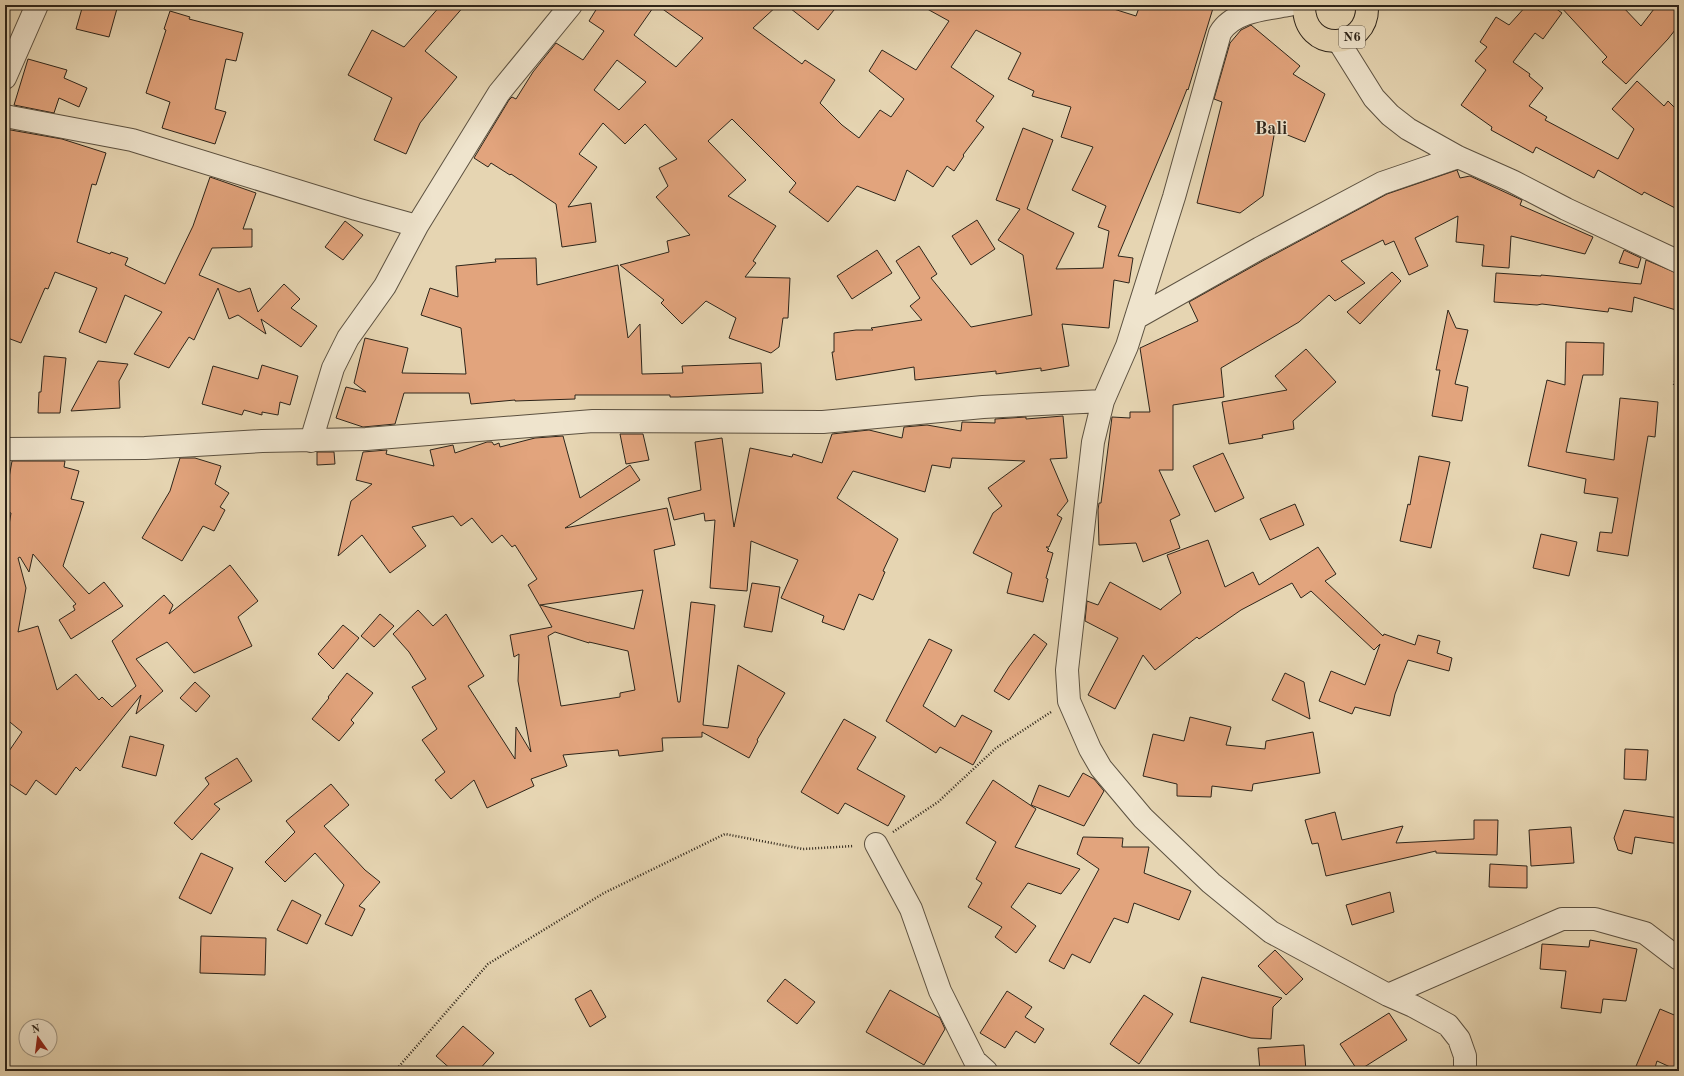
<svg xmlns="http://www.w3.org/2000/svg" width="1684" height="1076" font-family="'Old Standard TT',serif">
<rect width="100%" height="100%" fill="#e6d5b2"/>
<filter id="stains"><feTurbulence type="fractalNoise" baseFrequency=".005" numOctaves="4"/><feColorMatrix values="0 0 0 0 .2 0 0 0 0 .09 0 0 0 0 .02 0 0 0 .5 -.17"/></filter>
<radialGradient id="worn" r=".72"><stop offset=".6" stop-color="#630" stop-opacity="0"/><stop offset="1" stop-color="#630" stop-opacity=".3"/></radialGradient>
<path fill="#e2a47d" stroke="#2e251a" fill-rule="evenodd" d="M 83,5 L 118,5 L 109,37 L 76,29 Z
M 441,5 L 465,5 L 425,51 L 457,77 L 420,123 L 406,154 L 374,140 L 392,98 L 348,75 L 372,30 L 404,47 Z
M 599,5 L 655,5 L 634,35 L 676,67 L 703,38 L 657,5 L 778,5 L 753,28 L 802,64 L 805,60 L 835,80 L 820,103 L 842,125 L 859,138 L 880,110 L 891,117 L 904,99 L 869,71 L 882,50 L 916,70 L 949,21 L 920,5 L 1101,5 L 1136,16 L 1140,5 L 1214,5 L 1188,90 L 1187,89 L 1169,135 L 1118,256 L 1133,258 L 1129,283 L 1114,280 L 1109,328 L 1062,324 L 1069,366 L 1041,371 L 1041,368 L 996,374 L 996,371 L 915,380 L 914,367 L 836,380 L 832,352 L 834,352 L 834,333 L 856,330 L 873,330 L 871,328 L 922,320 L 910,306 L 920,298 L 896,261 L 919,246 L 937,274 L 931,278 L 971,327 L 1032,315 L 1023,255 L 998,240 L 1020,209 L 996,200 L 1023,128 L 1053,140 L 1027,209 L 1074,233 L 1056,269 L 1103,268 L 1109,231 L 1098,227 L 1106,206 L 1072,190 L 1093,147 L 1061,137 L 1071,107 L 1032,96 L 1034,91 L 1008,79 L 1021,53 L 976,30 L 951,67 L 994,96 L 976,121 L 984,127 L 963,155 L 964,156 L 954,171 L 947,166 L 933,187 L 907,170 L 895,201 L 857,186 L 828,222 L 789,192 L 796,183 L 732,119 L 708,141 L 746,180 L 728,196 L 776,226 L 753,261 L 756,263 L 745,277 L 790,278 L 788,318 L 783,318 L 779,347 L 771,353 L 729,338 L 736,318 L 706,301 L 682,324 L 661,303 L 664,300 L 620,265 L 669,252 L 667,241 L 690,235 L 656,197 L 668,186 L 659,168 L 677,159 L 645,124 L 625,144 L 603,123 L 579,154 L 597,167 L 568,207 L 591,203 L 596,242 L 562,247 L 556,204 L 511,174 L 510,175 L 491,163 L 488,167 L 474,158 L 509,100 L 512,97 L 516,99 L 533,72 L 556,43 L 583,60 L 604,31 L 589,21 ZM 617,60 L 646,82 L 619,110 L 594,90 Z
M 786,5 L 838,5 L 818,30 Z
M 1527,5 L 1551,5 L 1562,13 L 1543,39 L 1535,33 L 1513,62 L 1530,74 L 1529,76 L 1543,88 L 1529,106 L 1547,117 L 1545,120 L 1618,159 L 1634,129 L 1612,109 L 1637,81 L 1664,106 L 1668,101 L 1679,112 L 1679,210 L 1644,192 L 1642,195 L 1598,170 L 1594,178 L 1536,147 L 1533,153 L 1491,130 L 1492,127 L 1461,105 L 1486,70 L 1475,61 L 1487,47 L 1480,42 L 1496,17 L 1509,25 Z
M 1559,5 L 1621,5 L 1641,26 L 1657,5 L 1679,5 L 1679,25 L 1668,39 L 1626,84 L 1602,62 L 1607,57 Z
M 170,11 L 190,17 L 189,19 L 243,33 L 236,61 L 226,59 L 215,109 L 226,112 L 215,144 L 162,128 L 170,102 L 146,93 L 166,30 L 164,29 Z
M 1251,25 L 1300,66 L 1293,74 L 1325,94 L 1305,142 L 1275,130 L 1263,196 L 1240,213 L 1197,203 L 1222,102 L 1214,99 L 1230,43 L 1241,30 Z
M 28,59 L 67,70 L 64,78 L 87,88 L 79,107 L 59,98 L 54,113 L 14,105 Z
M 5,129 L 62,139 L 106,153 L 96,185 L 92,184 L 77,242 L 110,254 L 111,252 L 128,258 L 125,265 L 165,284 L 193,226 L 210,177 L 256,193 L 243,229 L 252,229 L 252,247 L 212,248 L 199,275 L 239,292 L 250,288 L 258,312 L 284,284 L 300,299 L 291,308 L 317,326 L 301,347 L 261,319 L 266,334 L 238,315 L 229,319 L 218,288 L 194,340 L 189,337 L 169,368 L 134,354 L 162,312 L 125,295 L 106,343 L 79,332 L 97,288 L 55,272 L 48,289 L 45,288 L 21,343 L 5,337 Z
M 1457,170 L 1460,178 L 1470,176 L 1522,200 L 1520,205 L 1593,237 L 1585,254 L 1511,236 L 1509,268 L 1482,266 L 1484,245 L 1456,242 L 1458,216 L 1415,238 L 1428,266 L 1409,275 L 1394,241 L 1385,245 L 1383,240 L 1341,261 L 1365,283 L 1335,301 L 1329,295 L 1299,322 L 1221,368 L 1224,397 L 1173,405 L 1173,470 L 1159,470 L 1180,515 L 1170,520 L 1180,548 L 1143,562 L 1136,543 L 1099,545 L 1098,510 L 1099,503 L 1101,503 L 1112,417 L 1130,418 L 1130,412 L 1150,412 L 1140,348 L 1198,321 L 1189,302 L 1266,259 L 1387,194 Z
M 977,220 L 995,249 L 971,265 L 952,236 Z
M 345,221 L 363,235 L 343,260 L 325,247 Z
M 877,250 L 892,273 L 852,299 L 837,276 Z
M 1624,250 L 1641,258 L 1638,268 L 1619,263 Z
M 536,258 L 537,285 L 618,265 L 628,338 L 640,324 L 642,374 L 683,373 L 682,366 L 761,363 L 763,393 L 678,397 L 670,397 L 670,395 L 575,395 L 575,399 L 515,401 L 515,400 L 471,404 L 469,393 L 404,393 L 395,424 L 363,427 L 336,418 L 346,387 L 366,392 L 354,383 L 365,338 L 408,348 L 402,373 L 466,374 L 461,328 L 421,315 L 430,288 L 458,297 L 456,266 L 496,262 L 495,259 Z
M 1646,260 L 1679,274 L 1679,311 L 1634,297 L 1632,312 L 1609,308 L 1608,312 L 1542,304 L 1537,305 L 1494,302 L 1496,273 L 1541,276 L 1541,275 L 1641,284 Z
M 1392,272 L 1401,281 L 1360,324 L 1347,312 Z
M 1448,310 L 1456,328 L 1468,330 L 1455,384 L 1468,387 L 1462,421 L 1432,416 L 1440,370 L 1436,370 Z
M 1566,342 L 1604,343 L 1603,375 L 1583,375 L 1566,452 L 1614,460 L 1620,398 L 1658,402 L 1655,437 L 1648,436 L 1628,556 L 1597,551 L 1600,532 L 1612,533 L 1618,498 L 1584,493 L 1586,479 L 1528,466 L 1547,380 L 1565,385 Z
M 1306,349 L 1336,382 L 1293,421 L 1294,429 L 1262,435 L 1263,438 L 1229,444 L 1222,402 L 1287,390 L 1275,376 Z
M 44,356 L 66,358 L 60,413 L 38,413 L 39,392 L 41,392 Z
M 98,361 L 128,364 L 119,381 L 120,408 L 71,411 Z
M 262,365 L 298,376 L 290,405 L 280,402 L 278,415 L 262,412 L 262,415 L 244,410 L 242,415 L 202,404 L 213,366 L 258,379 Z
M 1063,416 L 1067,458 L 1050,459 L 1068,501 L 1057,515 L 1062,518 L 1049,547 L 1046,547 L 1049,549 L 1047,551 L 1053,553 L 1046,578 L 1048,579 L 1043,602 L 1007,593 L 1012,573 L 973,553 L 993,513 L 1002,506 L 988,488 L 1025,461 L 952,458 L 950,468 L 932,465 L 925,492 L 853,471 L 837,498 L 898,539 L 883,571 L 885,572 L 873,600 L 859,594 L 844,630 L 822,622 L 824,616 L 781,598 L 798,560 L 751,541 L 747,591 L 710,588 L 715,520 L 705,521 L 704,513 L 674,520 L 668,498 L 701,490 L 695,442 L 722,438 L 734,527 L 750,448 L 792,457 L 793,454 L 822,463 L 832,434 L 869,430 L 902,438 L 904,427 L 927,425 L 961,431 L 962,422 L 995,423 L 995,419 L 1026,417 L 1026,419 Z
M 620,434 L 643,434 L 649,460 L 626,464 Z
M 563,436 L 580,498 L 630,465 L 640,480 L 565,528 L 667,508 L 675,545 L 654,550 L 678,702 L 680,702 L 691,602 L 715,605 L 703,725 L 728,728 L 738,665 L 785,693 L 757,740 L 758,741 L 749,758 L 702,732 L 702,737 L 662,738 L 663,751 L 619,756 L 618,750 L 563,755 L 567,766 L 531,779 L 534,786 L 487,808 L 474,780 L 451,799 L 435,780 L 445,772 L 422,740 L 437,729 L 412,687 L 426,679 L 409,652 L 393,634 L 418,610 L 433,626 L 446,614 L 484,676 L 468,686 L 515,759 L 516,727 L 531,752 L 518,681 L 519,654 L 514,657 L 510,635 L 552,627 L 528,585 L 537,579 L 515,545 L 512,547 L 502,535 L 492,543 L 472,518 L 461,526 L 453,516 L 412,527 L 426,546 L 390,573 L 362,535 L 338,556 L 351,501 L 372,484 L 356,480 L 363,452 L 387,450 L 386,454 L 434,466 L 430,450 L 453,445 L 455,453 L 487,442 L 492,442 L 494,445 L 499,443 L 500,447 L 535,438 ZM 643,590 L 634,629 L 540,605 ZM 555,632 L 589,643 L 589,642 L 628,651 L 635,690 L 620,693 L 620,697 L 561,706 L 548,636 Z
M 317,452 L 334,452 L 335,464 L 317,465 Z
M 1223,453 L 1244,498 L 1215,512 L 1193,466 Z
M 1419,456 L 1450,462 L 1431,548 L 1400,541 L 1408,504 L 1410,505 Z
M 180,458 L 195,458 L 221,466 L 215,484 L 229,493 L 220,507 L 225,510 L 214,531 L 203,526 L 182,561 L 142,538 L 170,491 Z
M 12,461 L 65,461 L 64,467 L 79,471 L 71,499 L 84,502 L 63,566 L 89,594 L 104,582 L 123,606 L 71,639 L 59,620 L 75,610 L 73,606 L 76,604 L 33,554 L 29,572 L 20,557 L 18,558 L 26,588 L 18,632 L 38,626 L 57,690 L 76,674 L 99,700 L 102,697 L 112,707 L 136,686 L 112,641 L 164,595 L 173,605 L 169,614 L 230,565 L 258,601 L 238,617 L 252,646 L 194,673 L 167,642 L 136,659 L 163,691 L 136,714 L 141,695 L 80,771 L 76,767 L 56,795 L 36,780 L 26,795 L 5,781 L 5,757 L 22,732 L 5,718 L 5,532 L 8,531 L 11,513 L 5,511 L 5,500 Z
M 1295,504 L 1304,525 L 1270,540 L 1260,519 Z
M 1541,534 L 1577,542 L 1569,576 L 1533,568 Z
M 1208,540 L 1225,587 L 1253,572 L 1259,585 L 1318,547 L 1336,574 L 1325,581 L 1383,636 L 1384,634 L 1415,645 L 1418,635 L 1440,641 L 1437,653 L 1452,658 L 1449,671 L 1408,660 L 1395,694 L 1390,716 L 1355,707 L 1352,714 L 1319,701 L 1331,671 L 1365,685 L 1380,644 L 1374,650 L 1311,591 L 1301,598 L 1292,583 L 1241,610 L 1199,639 L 1197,637 L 1155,670 L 1143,655 L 1115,709 L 1088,695 L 1118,638 L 1085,621 L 1087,601 L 1098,605 L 1110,582 L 1161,610 L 1161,609 L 1181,593 L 1167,555 Z
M 752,583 L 780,587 L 772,632 L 744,627 Z
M 380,614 L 394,626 L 374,647 L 361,636 Z
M 343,625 L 359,638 L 333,669 L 318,654 Z
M 1034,634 L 1047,644 L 1009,700 L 994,691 L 1009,667 Z
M 929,639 L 952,650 L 923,706 L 955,727 L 962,715 L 992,731 L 973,765 L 940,747 L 936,753 L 886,721 Z
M 347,673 L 373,693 L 351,720 L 354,723 L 339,741 L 312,719 L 329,698 L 328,697 Z
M 1285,673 L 1304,682 L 1310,719 L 1272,700 Z
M 195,682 L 210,696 L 196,712 L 180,698 Z
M 1190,717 L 1231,727 L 1226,745 L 1265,749 L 1266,741 L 1313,732 L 1320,773 L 1253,784 L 1252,791 L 1212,786 L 1211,797 L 1177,796 L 1177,784 L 1143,776 L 1153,734 L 1184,741 Z
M 844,719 L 876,737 L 857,769 L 905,796 L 888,826 L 845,803 L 838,814 L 801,792 Z
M 130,736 L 164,745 L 156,776 L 122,767 Z
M 1625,749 L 1648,750 L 1646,780 L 1624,779 Z
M 237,758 L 252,781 L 214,804 L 220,809 L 192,840 L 174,823 L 209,784 L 205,778 Z
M 1083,773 L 1094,779 L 1104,791 L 1084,826 L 1031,805 L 1039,785 L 1069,797 Z
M 993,780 L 1036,809 L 1015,847 L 1080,869 L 1061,894 L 1028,883 L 1011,907 L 1036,926 L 1016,953 L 995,937 L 1002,927 L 968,907 L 982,883 L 976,879 L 996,842 L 966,823 Z
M 331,784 L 349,805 L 324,826 L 365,870 L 380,882 L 359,906 L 365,909 L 352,936 L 325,924 L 344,885 L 315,853 L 285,882 L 265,862 L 295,832 L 286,821 Z
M 1624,810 L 1679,818 L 1679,844 L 1635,837 L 1632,854 L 1618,850 L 1614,838 Z
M 1335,812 L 1342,840 L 1403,826 L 1396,843 L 1474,839 L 1474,820 L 1498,820 L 1497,855 L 1436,853 L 1436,851 L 1326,876 L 1318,843 L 1312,844 L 1305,820 Z
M 1571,827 L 1574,863 L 1531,866 L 1529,830 Z
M 1083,837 L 1123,838 L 1122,847 L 1149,847 L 1144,873 L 1191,891 L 1179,920 L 1134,903 L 1128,923 L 1114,918 L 1090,963 L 1072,954 L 1064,969 L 1049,961 L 1099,869 L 1077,854 Z
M 201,853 L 233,868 L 211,914 L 179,898 Z
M 1490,864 L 1527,866 L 1527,888 L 1489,887 Z
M 1390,892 L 1394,912 L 1352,925 L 1346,905 Z
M 292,900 L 321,915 L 307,944 L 277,930 Z
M 201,936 L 266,938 L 265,975 L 200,973 Z
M 1590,940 L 1637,949 L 1626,1001 L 1603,999 L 1601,1013 L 1561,1008 L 1566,971 L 1540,969 L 1542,944 L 1589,947 Z
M 1275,950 L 1303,979 L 1286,995 L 1258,966 Z
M 1202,977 L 1282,998 L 1273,1007 L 1271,1039 L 1251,1038 L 1190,1022 Z
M 785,979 L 815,1002 L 797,1024 L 767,1001 Z
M 591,990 L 606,1017 L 590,1027 L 575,999 Z
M 890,990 L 940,1018 L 945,1029 L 924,1065 L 866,1032 Z
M 1007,991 L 1032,1007 L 1025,1017 L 1044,1029 L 1035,1043 L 1016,1031 L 1005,1048 L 980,1033 Z
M 1144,995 L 1173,1014 L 1139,1064 L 1110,1044 Z
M 1660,1009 L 1679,1017 L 1679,1071 L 1657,1061 L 1654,1071 L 1634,1071 Z
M 1389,1013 L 1407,1040 L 1358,1071 L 1340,1044 Z
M 463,1026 L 494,1053 L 478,1071 L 453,1071 L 436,1056 Z
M 1304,1045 L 1306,1071 L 1260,1071 L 1258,1048 Z"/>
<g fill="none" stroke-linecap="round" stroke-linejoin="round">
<g stroke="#5c5140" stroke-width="24">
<path id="minor" d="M 1289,5 C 1266,9 1233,11 1220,33 L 1174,197 L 1127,346 L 1103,401 L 1093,442 L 1067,670 L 1069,701 L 1090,749 L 1101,768 L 1143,818 L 1211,883 L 1271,932 L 1388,995 L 1413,1006 L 1448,1025 L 1459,1039 L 1465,1056 L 1465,1071
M 1339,42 L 1374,98 L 1390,115 L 1408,129 L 1458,157 L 1512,181 L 1566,209 L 1679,262
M 5,78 L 37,5
M 5,116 L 132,140 L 356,209 L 417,226
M 1136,318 L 1260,248 L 1382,183 L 1458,157
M 311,441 L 333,368 L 348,338 L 385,286 L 417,226 L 499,93 L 571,5
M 5,449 L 145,448 L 262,441 L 366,439 L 593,421 L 823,422 L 983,407 L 1103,401
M 876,844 L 911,909 L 940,991 L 975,1061 L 986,1071
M 1388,995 L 1562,919 L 1595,919 L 1645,933 L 1679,959"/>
</g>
<g stroke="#2e251a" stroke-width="24">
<path id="highway" d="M 1304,5 C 1303,55 1370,51 1367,5"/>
</g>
<path stroke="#2e251a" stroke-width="2.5" stroke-dasharray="1 2" stroke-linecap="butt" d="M 1674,385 L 1679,367
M 893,832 L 938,802 L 996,748 L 1051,712
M 395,1071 L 488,964 L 604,893 L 725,834 L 803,849 L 854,846"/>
<use href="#minor" stroke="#efe4cd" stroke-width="22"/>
<use href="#highway" stroke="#e6d5b2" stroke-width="22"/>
</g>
<g text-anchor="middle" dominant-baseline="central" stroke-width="3" stroke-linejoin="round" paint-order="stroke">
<rect fill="#efe4cd" stroke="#685e50" stroke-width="1" x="1339" y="26" width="26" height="22" rx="3"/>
<g font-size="13" font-weight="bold" fill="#2e251a">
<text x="1352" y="37">N6</text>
</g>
<g font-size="18" font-weight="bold" fill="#2e251a" stroke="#efe4cd">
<text x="1271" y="129">Bali</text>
</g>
</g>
<rect width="1684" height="1076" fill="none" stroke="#e6d5b2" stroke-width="20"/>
<rect x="6" y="6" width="1672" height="1064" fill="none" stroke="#2e251a" stroke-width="2"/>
<rect x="10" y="10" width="1664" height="1056" fill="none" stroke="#2e251a"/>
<g transform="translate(38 1038) rotate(346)"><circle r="19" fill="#efe4cd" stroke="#a29885"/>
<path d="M0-3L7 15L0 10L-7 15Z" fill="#8f2418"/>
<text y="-6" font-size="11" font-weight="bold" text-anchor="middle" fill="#2e251a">N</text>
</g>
<rect width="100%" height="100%" filter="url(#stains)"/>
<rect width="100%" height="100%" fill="url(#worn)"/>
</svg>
